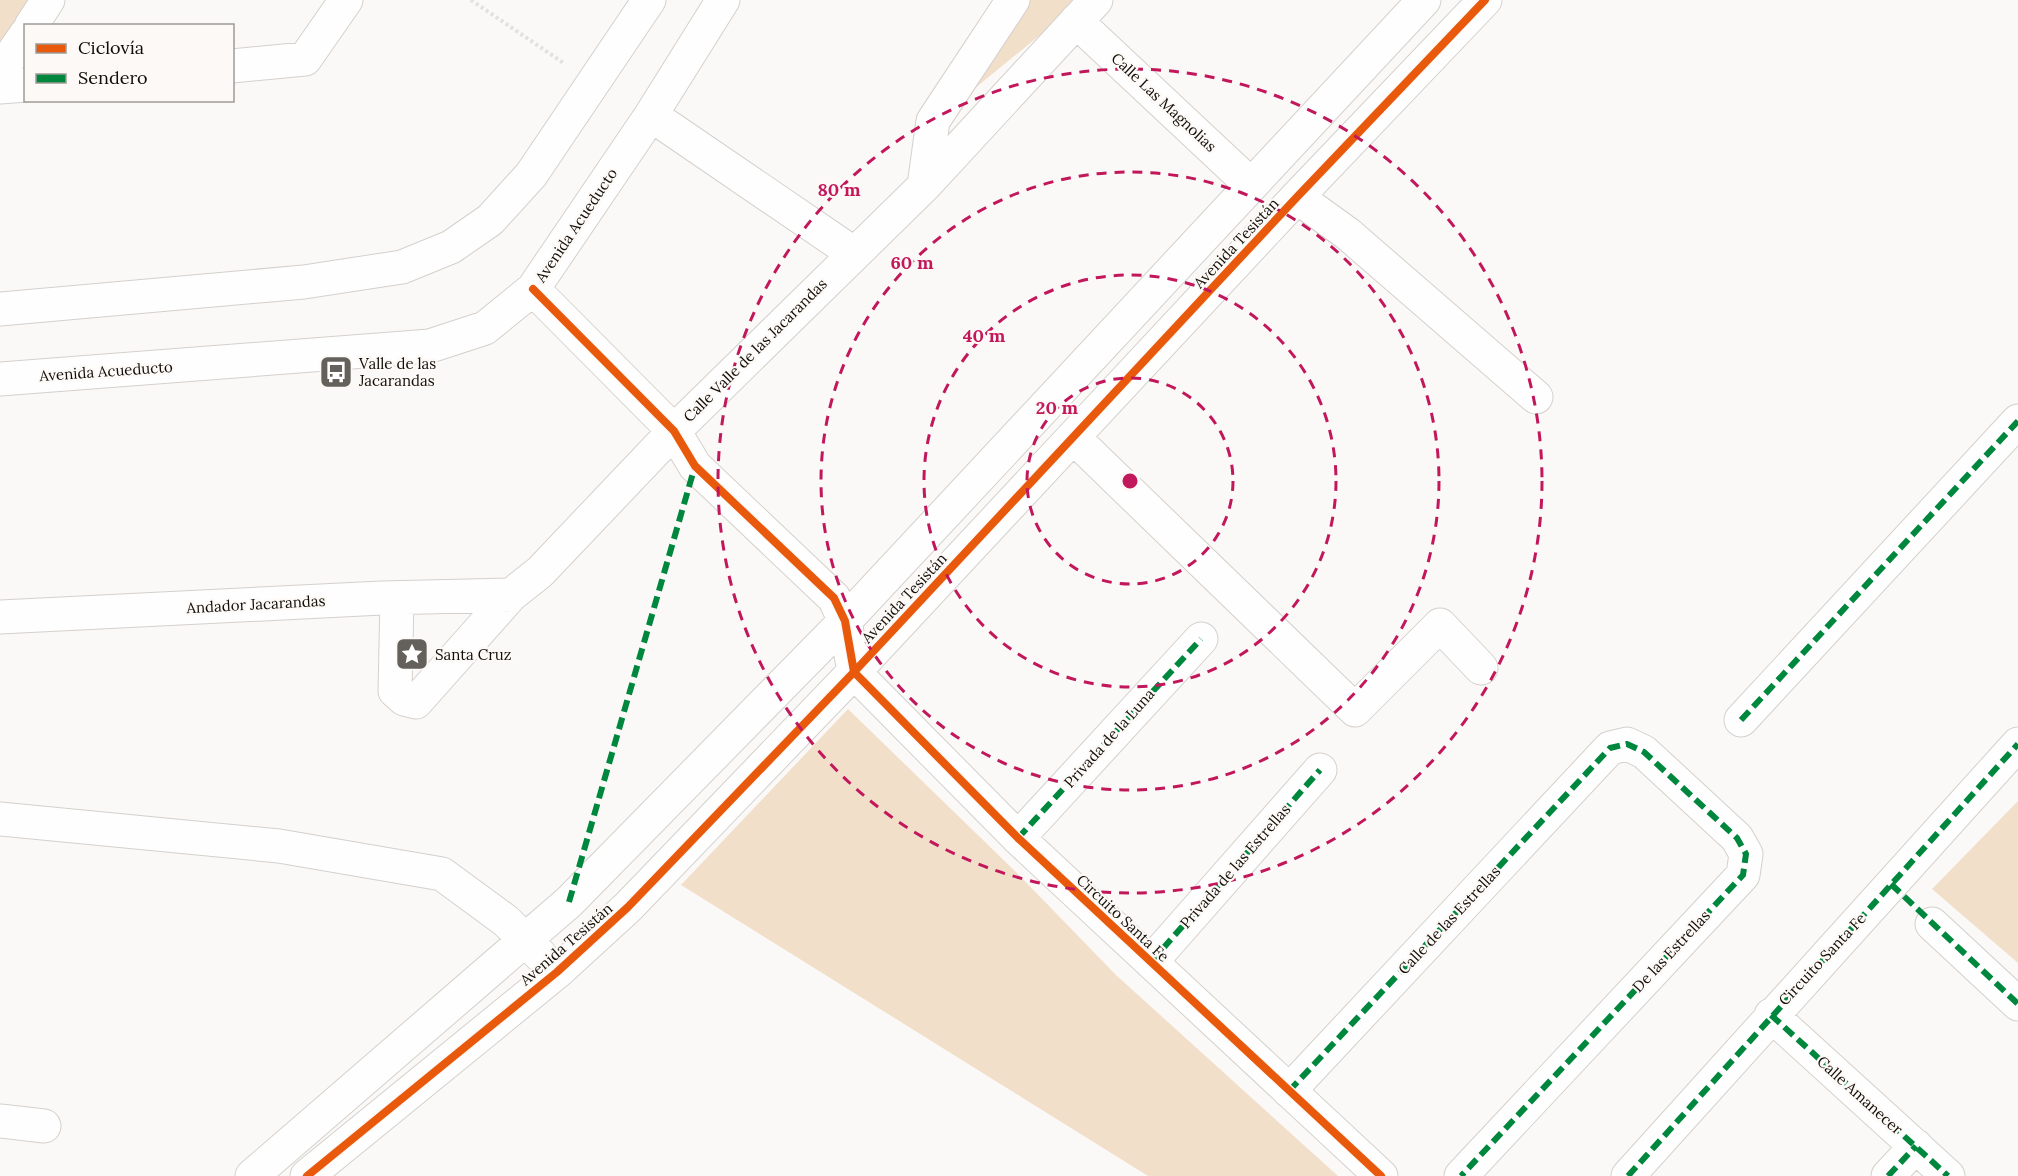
<svg xmlns="http://www.w3.org/2000/svg" width="2018" height="1176" font-family="Lora,serif">
<rect width="100%" height="100%" fill="#fbf9f7"/>
<path fill="#f2dfca" d="M 0,0 L 28,0 L 0,43 Z
M 1030,0 L 1083,0 L 963,98 Z
M 848,709 L 1017,873 L 1116,975 L 1338,1176 L 1148,1176 L 681,885 Z
M 2018,801 L 2018,963 L 1932,889 Z"/>
<g fill="none" stroke-linecap="round" stroke-linejoin="round">
<g stroke="#d4d0cc" stroke-width="35">
<path id="minor" d="M 1076,21 L 1250,184
M 31,26 L 48,0
M 232,66 L 305,59 L 346,0
M 0,72 L 26,34
M 0,87 L 26,85
M 651,115 L 853,253
M 924,186 L 933,121 L 1013,0
M 1297,197 L 1348,234 L 1536,397
M 533,289 L 674,431 L 695,466 L 834,598 L 845,621 L 854,672 L 1018,838 L 1381,1176
M 0,309 L 304,282 L 402,267 L 451,247 L 490,220 L 531,175 L 649,0
M 0,379 L 430,346 L 485,328 L 533,289 L 651,115 L 723,0
M 1073,437 L 1355,710 L 1440,625 L 1481,668
M 397,598 L 395,691 L 404,699 L 416,702 L 511,595 L 540,572 L 674,431 L 924,186 L 1096,0
M 0,617 L 382,598 L 511,595
M 1741,720 L 2018,421
M 0,819 L 279,846 L 442,874 L 506,921 L 541,956
M 1018,838 L 1201,639
M 1932,924 L 2018,1004
M 1151,962 L 1320,770
M 1771,1015 L 1948,1176
M 1289,1091 L 1610,748 L 1627,744 L 1644,752 L 1737,838 L 1746,854 L 1743,875 L 1461,1176
M 0,1121 L 44,1126
M 252,1176 L 569,902 L 845,621 L 1424,0
M 307,1176 L 557,972 L 628,907 L 854,672 L 1297,197 L 1485,0
M 1628,1176 L 2018,744
M 1888,1176 L 1916,1146"/>
</g>
<path stroke="#e2e1e1" stroke-width="4" stroke-dasharray="3 3" stroke-linecap="butt" d="M 471,0 L 565,64"/>
<use href="#minor" stroke="#fefefe" stroke-width="33"/>
<path stroke="#00873e" stroke-width="6" stroke-dasharray="12 6" stroke-linecap="butt" d="M 1741,720 L 2018,421
M 1018,838 L 1201,639
M 1891,884 L 2018,1004
M 569,902 L 695,466
M 1151,962 L 1320,770
M 1771,1015 L 1948,1176
M 1289,1091 L 1610,748 L 1627,744 L 1644,752 L 1737,838 L 1746,854 L 1743,875 L 1461,1176
M 1628,1176 L 2018,744
M 1888,1176 L 1916,1146"/>
<g stroke="#fcf9f6" stroke-width="11">
<path id="cycleway" d="M 533,289 L 674,431 L 695,466 L 834,598 L 845,621 L 854,672 L 1018,838 L 1381,1176
M 307,1176 L 557,972 L 628,907 L 854,672 L 1297,197 L 1485,0"/>
</g>
<use href="#cycleway" stroke="#e8590c" stroke-width="8"/>
</g>
<g fill="none" stroke="#c2185b" stroke-width="3" stroke-dasharray="10 8">
<circle cx="1130" cy="481" r="103"/>
<circle cx="1130" cy="481" r="206"/>
<circle cx="1130" cy="481" r="309"/>
<circle cx="1130" cy="481" r="412"/>
</g>
<defs>
<g id="bus-square" transform="scale(1.725)"><rect x="-9" y="-9" width="18" height="18" rx="4" fill="#64605b" stroke="#fcf9f6"/><path d="M-5-6H5V4H4V6H2V4H-2V6H-4V4H-5ZM-3.5-4V0h7V-4ZM-3.5 1.2v1.5H-2V1.2ZM2 1.2v1.5H3.5V1.2Z" fill="#fff"/></g>
<g id="sight-square" transform="scale(1.725)"><rect x="-9" y="-9" width="18" height="18" rx="4" fill="#64605b" stroke="#fcf9f6"/><path d="M0-6L1.8-2.2L6-1.7L2.9 1.2L3.7 5.4L0 3.3L-3.7 5.4L-2.9 1.2L-6-1.7L-1.8-2.2Z" fill="#fff"/></g>
</defs>
<g fill-rule="evenodd">
<use href="#bus-square" x="336" y="372"/>
<use href="#sight-square" x="412" y="654"/>
</g>
<g text-anchor="middle" dominant-baseline="central" stroke-width="4.5" stroke-linejoin="round" paint-order="stroke">
<g font-size="15" fill="#120d07" stroke="#fcf9f6">
<text transform="translate(1164 102) rotate(43)">Calle Las Magnolias</text>
<text transform="translate(576 225) rotate(-56)">Avenida Acueducto</text>
<text transform="translate(1236 243) rotate(-47)">Avenida Tesistán</text>
<text transform="translate(755 350) rotate(-45)">Calle Valle de las Jacarandas</text>
<text transform="translate(106 371) rotate(-4)">Avenida Acueducto</text>
<text transform="translate(904 598) rotate(-47)">Avenida Tesistán</text>
<text transform="translate(256 604) rotate(-3)">Andador Jacarandas</text>
<text transform="translate(1109 738) rotate(-48)">Privada de la Luna</text>
<text transform="translate(1235 866) rotate(-49)">Privada de las Estrellas</text>
<text transform="translate(1123 918) rotate(43)">Circuito Santa Fe</text>
<text transform="translate(1449 920) rotate(-47)">Calle de las Estrellas</text>
<text transform="translate(566 944) rotate(-41)">Avenida Tesistán</text>
<text transform="translate(1671 951) rotate(-47)">De las Estrellas</text>
<text transform="translate(1822 959) rotate(-47)">Circuito Santa Fe</text>
<text transform="translate(1860 1095) rotate(42)">Calle Amanecer</text>
</g>
<g font-size="15" fill="#120d07" stroke="#fcf9f6" text-anchor="start">
<text x="359" y="363">Valle de las<tspan x="359" dy="17">Jacarandas</tspan></text>
<text x="435" y="654">Santa Cruz</text>
</g>
</g>
<circle cx="1130" cy="481" r="9" fill="#c2185b" stroke="#fcf9f6" stroke-width="3"/>
<g font-size="18" text-anchor="middle" font-weight="bold" fill="#c2185b" stroke="#fcf9f6" stroke-width="4.5" stroke-linejoin="round" paint-order="stroke">
<text x="839" y="196">80 m</text>
<text x="912" y="269">60 m</text>
<text x="984" y="342">40 m</text>
<text x="1057" y="414">20 m</text>
</g>
<rect x="24" y="24" width="210" height="78" fill="#fcf9f6" stroke="#9e9b96" stroke-width="1.5"/>
<rect x="36" y="44" width="30" height="9" fill="#e8590c" stroke="#9e9b96" stroke-width="1.5"/>
<text x="78" y="54" font-size="18" fill="#120d07">Ciclovía</text>
<rect x="36" y="74" width="30" height="9" fill="#00873e" stroke="#9e9b96" stroke-width="1.5"/>
<text x="78" y="84" font-size="18" fill="#120d07">Sendero</text>
</svg>
